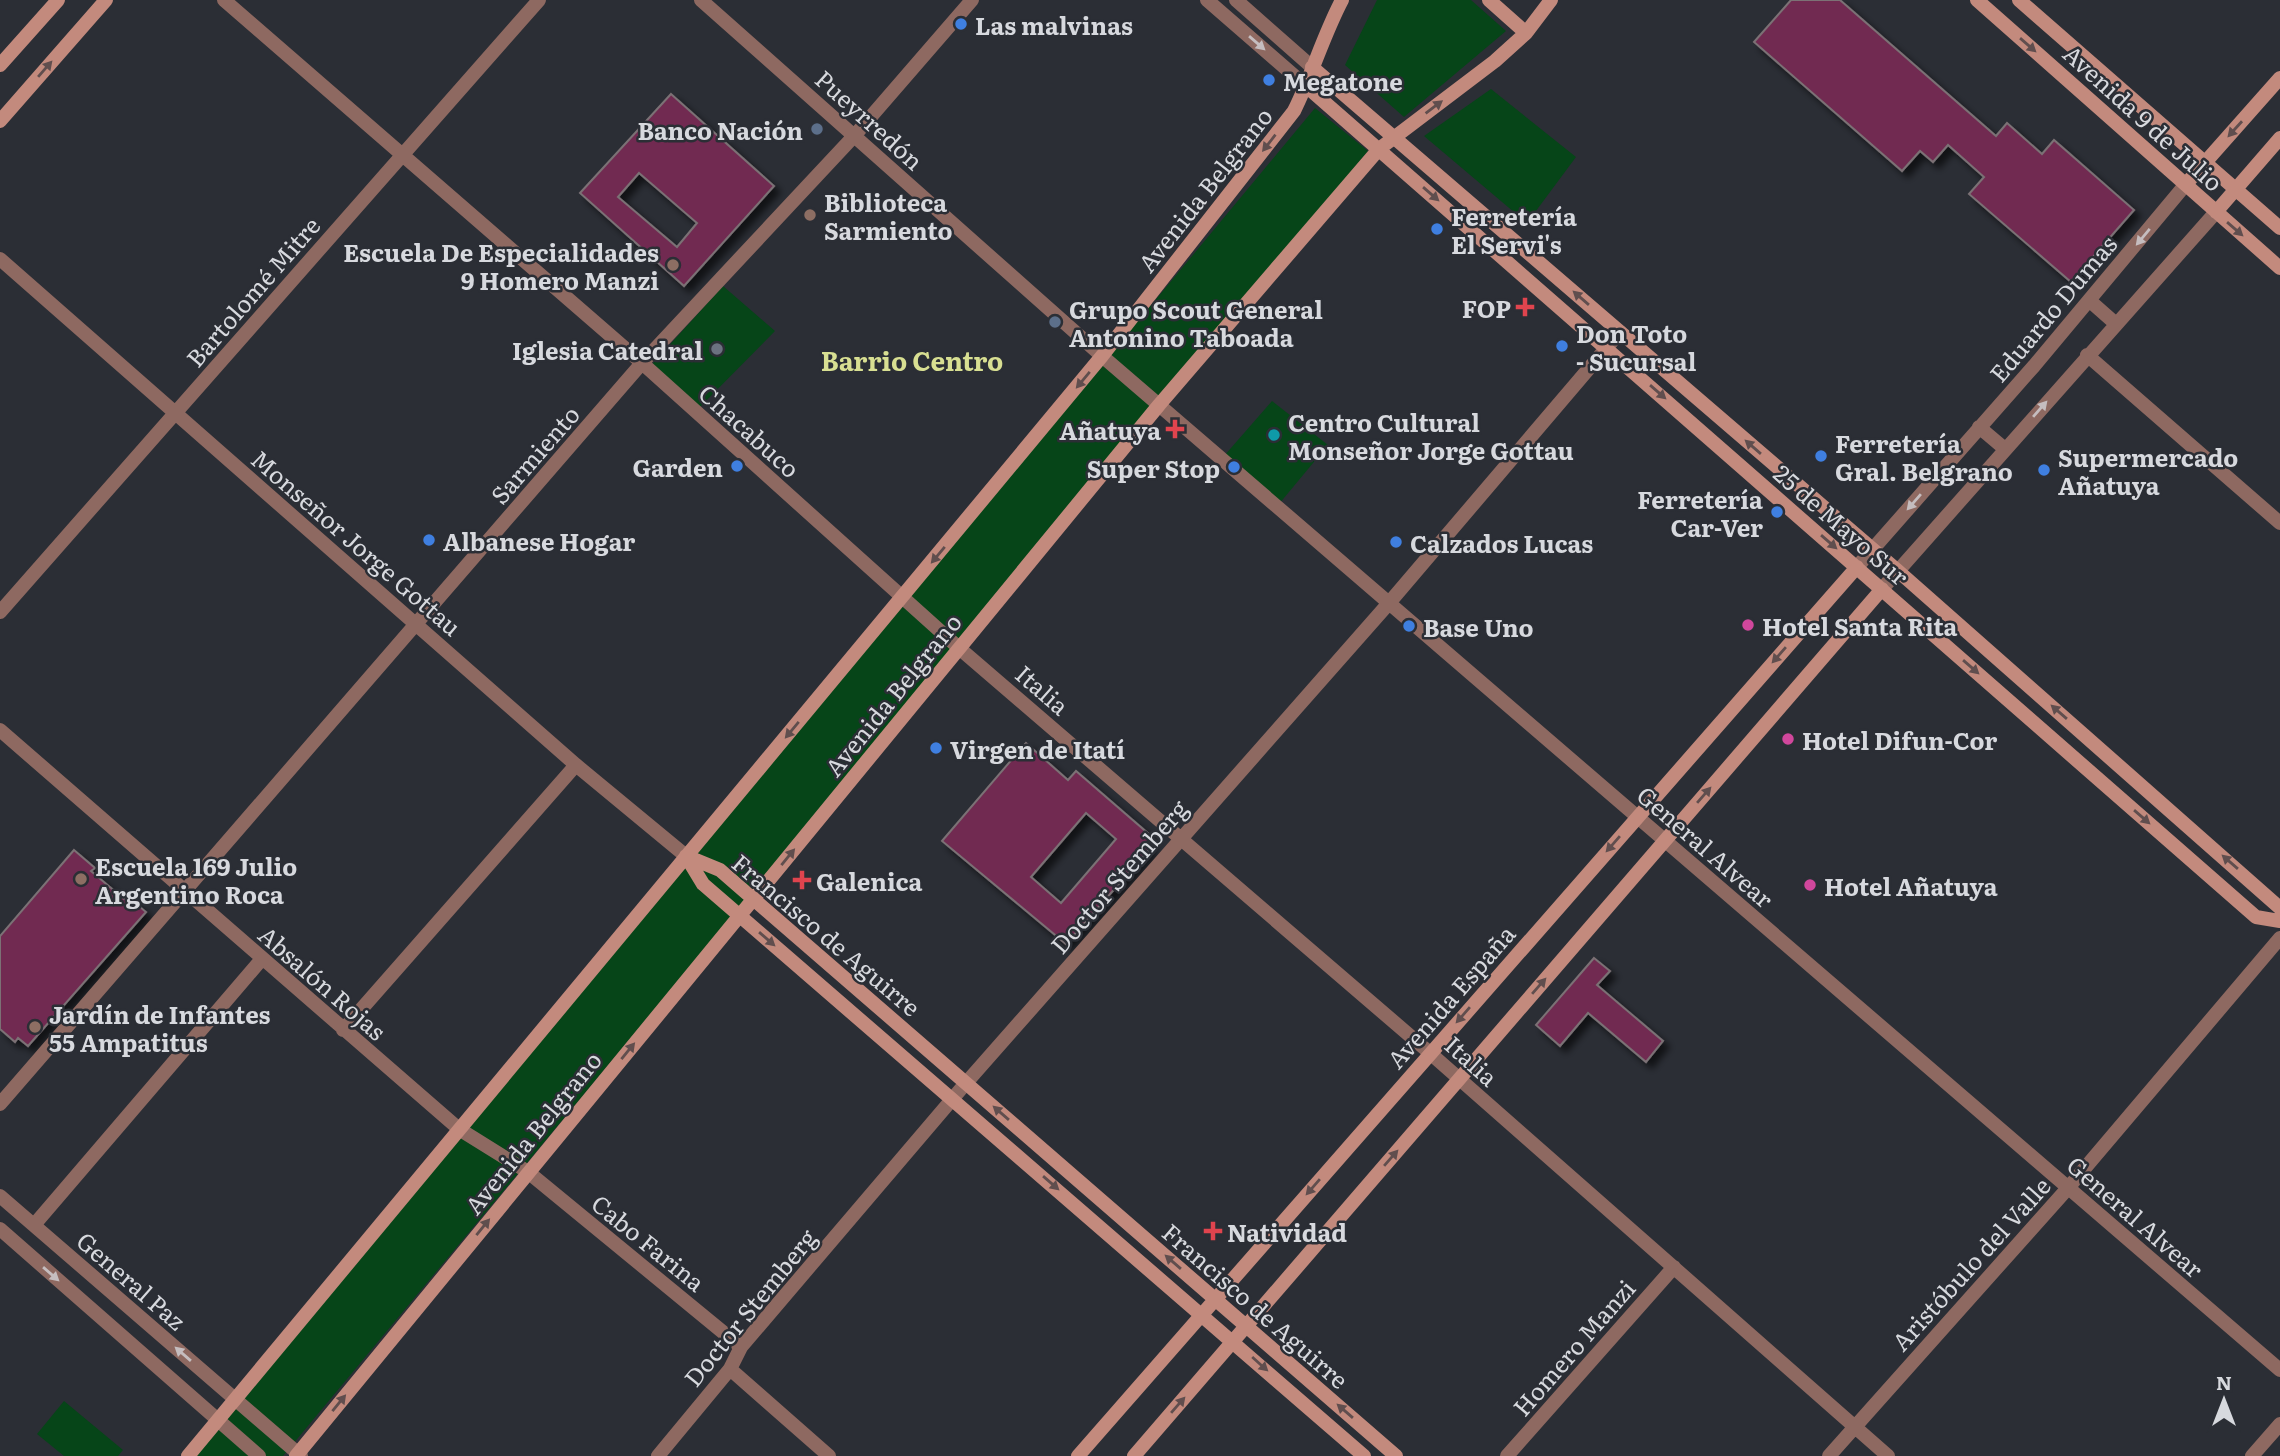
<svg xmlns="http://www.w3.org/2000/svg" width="2280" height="1456" font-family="Literata,serif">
<defs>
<filter id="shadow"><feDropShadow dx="6" dy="6" stdDeviation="3.5" flood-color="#0009"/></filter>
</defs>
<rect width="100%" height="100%" fill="#2b2e35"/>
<path fill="#064518" d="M 1377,0 L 1471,0 L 1506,31 L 1404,117 L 1345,65 Z
M 1491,89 L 1576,157 L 1527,223 L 1424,136 Z
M 1315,108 L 1368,151 L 283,1456 L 195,1456 Z
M 723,286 L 775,331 L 695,412 L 646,371 Z
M 1272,401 L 1328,445 L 1279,504 L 1224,456 Z
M 64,1401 L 123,1450 L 118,1456 L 64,1456 L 37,1434 Z"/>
<path fill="#712c51" stroke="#7b7175" stroke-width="2" fill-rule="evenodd" filter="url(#shadow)" d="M 1791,0 L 1840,0 L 1996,136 L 2007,123 L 2042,154 L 2054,140 L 2134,210 L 2071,282 L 1969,194 L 1984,177 L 1948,145 L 1933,162 L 1920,151 L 1902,171 L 1754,42 Z
M 671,94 L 774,186 L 684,286 L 580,193 ZM 639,173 L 697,223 L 677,247 L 618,197 Z
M 1026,743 L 1068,780 L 1076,771 L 1150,835 L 1148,851 L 1066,944 L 942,841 ZM 1086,813 L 1116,839 L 1061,903 L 1031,877 Z
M 74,850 L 95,868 L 91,871 L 124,899 L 127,896 L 146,912 L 28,1046 L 18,1038 L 15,1042 L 0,1029 L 0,936 Z
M 1594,958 L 1610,971 L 1597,985 L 1663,1041 L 1646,1062 L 1588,1013 L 1560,1046 L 1536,1025 Z"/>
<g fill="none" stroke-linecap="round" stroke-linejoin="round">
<path stroke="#8e6961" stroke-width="14" d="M 224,0 L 642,363 L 959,648 L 1430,1053 L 1888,1456
M 701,0 L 1102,356 L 2280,1370
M 1207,0 L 1306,86
M 1236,0 L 1312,67
M 0,259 L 576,765 L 686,856
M 2090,301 L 2116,324
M 2087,355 L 2280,523
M 1979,427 L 2005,449
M 1857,567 L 2034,366 L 2186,184
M 1882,589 L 2216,212
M 0,612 L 539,0
M 0,730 L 459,1129 L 528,1172 L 741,1347
M 343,1030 L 576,765
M 0,1104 L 642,363 L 855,135 L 972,0
M 0,1196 L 301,1456
M 34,1225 L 261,960
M 0,1229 L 259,1456
M 730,1369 L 829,1456
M 658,1456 L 730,1369 L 741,1347 L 966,1083 L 1389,603 L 1620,332
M 1507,1456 L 1674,1267
M 1829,1456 L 2068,1188 L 2280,938
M 2252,1456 L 2280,1424"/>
<path stroke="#c38a7d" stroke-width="14" d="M 1489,0 L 1526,33
M 1977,0 L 2280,268
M 2019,0 L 2280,228
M 0,65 L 58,0
M 1312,67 L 1898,571 L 2280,908
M 1306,86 L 2256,917 L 2280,921
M 0,121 L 106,0
M 2186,184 L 2280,78
M 2216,212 L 2280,138
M 686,856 L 720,870 L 1396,1456
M 686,856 L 703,884 L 1364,1456
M 188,1456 L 1102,356 L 1294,111 C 1312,75 1323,36 1342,0
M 296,1456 L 1159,405 L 1379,149 L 1495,61 L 1526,33 L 1551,0
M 1078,1456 L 1857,567
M 1134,1456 L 1882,589"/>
</g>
<defs><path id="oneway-solid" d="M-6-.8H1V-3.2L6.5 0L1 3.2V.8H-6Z" transform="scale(1.75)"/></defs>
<g fill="#c5bdbf">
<use href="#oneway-solid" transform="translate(1257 43) rotate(41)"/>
<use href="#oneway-solid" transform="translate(2143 237) rotate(130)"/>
<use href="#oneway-solid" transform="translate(2040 409) rotate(-49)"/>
<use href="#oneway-solid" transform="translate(1914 502) rotate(131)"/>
<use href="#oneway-solid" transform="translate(51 1274) rotate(41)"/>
<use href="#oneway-solid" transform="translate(183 1354) rotate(-139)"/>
</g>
<g fill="#604e4e">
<use href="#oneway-solid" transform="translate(2028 45) rotate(41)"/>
<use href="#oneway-solid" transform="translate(45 69) rotate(-49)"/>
<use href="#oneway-solid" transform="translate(1434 107) rotate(-37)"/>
<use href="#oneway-solid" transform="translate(2235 129) rotate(132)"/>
<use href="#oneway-solid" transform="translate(1269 143) rotate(128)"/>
<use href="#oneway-solid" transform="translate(1431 194) rotate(41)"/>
<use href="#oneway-solid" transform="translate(2235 229) rotate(41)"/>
<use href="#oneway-solid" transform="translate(1581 298) rotate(-139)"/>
<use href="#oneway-solid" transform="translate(1083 380) rotate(130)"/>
<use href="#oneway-solid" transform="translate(1658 392) rotate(41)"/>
<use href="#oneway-solid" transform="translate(1753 447) rotate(-139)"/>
<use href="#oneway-solid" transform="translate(1829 542) rotate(41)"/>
<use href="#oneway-solid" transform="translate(938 555) rotate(130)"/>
<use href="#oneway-solid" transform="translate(1779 655) rotate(131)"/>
<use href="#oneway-solid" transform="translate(1971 667) rotate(41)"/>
<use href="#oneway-solid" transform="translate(2059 712) rotate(-139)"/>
<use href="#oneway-solid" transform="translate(792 730) rotate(130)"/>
<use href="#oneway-solid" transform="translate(1704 795) rotate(-49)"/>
<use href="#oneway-solid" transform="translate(2142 817) rotate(41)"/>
<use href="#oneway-solid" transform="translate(1613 844) rotate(131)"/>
<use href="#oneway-solid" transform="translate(788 857) rotate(-51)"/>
<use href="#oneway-solid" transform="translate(2230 862) rotate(-139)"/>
<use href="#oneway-solid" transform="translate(767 939) rotate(41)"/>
<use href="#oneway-solid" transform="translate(1539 986) rotate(-49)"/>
<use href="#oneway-solid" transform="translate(1463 1015) rotate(131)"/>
<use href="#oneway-solid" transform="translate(628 1051) rotate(-51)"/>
<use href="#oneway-solid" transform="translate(1001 1113) rotate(-139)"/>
<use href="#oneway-solid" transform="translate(1391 1158) rotate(-49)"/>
<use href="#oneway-solid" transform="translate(1051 1183) rotate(41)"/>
<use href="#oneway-solid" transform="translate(1313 1187) rotate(131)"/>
<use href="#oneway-solid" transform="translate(483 1227) rotate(-51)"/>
<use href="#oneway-solid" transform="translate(1173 1262) rotate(-139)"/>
<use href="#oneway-solid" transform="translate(1260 1364) rotate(42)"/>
<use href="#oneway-solid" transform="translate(339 1403) rotate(-51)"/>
<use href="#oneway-solid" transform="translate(1178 1405) rotate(-49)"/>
<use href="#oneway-solid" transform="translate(1345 1411) rotate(-139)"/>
</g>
<g fill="#3f7fe0" stroke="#2b2e35" stroke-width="2.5">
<circle cx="961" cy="24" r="7"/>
<circle cx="1269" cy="80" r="7"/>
<circle cx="1437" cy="229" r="7"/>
<circle cx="1562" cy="346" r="7"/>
<circle cx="1821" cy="456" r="7"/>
<circle cx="737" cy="466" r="7"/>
<circle cx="1234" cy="467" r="7"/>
<circle cx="2044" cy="470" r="7"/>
<circle cx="1777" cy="512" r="7"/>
<circle cx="429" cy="540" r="7"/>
<circle cx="1396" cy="542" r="7"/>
<circle cx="1409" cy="626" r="7"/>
<circle cx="936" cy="748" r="7"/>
</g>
<g fill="#5c6f8a" stroke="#2b2e35" stroke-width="2.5">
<circle cx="817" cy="129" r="7"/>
<circle cx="1055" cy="322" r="7"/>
</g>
<g fill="#8d6e63" stroke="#2b2e35" stroke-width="2.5">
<circle cx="810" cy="215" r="7"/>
<circle cx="673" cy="265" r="7"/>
<circle cx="81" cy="879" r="7"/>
<circle cx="35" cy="1027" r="7"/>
</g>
<g fill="#e0444e" stroke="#2b2e35" stroke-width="2.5">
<path d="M1521.5 296.5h7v7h7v7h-7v7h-7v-7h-7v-7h7z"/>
<path d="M1171.5 418.5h7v7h7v7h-7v7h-7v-7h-7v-7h7z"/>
<path d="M798.5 869.5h7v7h7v7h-7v7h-7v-7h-7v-7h7z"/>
<path d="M1209.5 1220.5h7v7h7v7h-7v7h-7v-7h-7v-7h7z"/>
</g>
<circle fill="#6b7280" stroke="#2b2e35" stroke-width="2.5" cx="717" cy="349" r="7"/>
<circle fill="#0f9aa8" stroke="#2b2e35" stroke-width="2.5" cx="1274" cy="435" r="7"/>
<g fill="#d1479c" stroke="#2b2e35" stroke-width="2.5">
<circle cx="1748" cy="625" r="7"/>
<circle cx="1788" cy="739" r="7"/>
<circle cx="1810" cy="885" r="7"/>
</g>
<g text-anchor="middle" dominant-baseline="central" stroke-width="5" stroke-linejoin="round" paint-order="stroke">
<g font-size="24" font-weight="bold" fill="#d7d9de" stroke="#2b2e35" text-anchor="start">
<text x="975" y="24">Las malvinas</text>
<text x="1283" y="80">Megatone</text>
<text x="803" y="129" text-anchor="end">Banco Nación</text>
<text x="824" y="201">Biblioteca<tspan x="824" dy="28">Sarmiento</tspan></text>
<text x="1451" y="215">Ferretería<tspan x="1451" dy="28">El Servi's</tspan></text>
<text x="659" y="251" text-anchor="end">Escuela De Especialidades<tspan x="659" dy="28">9 Homero Manzi</tspan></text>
<text x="1511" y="307" text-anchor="end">FOP</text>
<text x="1069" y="308">Grupo Scout General<tspan x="1069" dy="28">Antonino Taboada</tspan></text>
<text x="1576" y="332">Don Toto<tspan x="1576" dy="28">- Sucursal</tspan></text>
<text x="703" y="349" text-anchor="end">Iglesia Catedral</text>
<text x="1288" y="421">Centro Cultural<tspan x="1288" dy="28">Monseñor Jorge Gottau</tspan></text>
<text x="1161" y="429" text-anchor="end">Añatuya</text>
<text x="1835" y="442">Ferretería<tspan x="1835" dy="28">Gral. Belgrano</tspan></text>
<text x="2058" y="456">Supermercado<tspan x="2058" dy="28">Añatuya</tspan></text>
<text x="723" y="466" text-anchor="end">Garden</text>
<text x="1220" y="467" text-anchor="end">Super Stop</text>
<text x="1763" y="498" text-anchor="end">Ferretería<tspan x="1763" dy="28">Car-Ver</tspan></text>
<text x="443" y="540">Albanese Hogar</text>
<text x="1410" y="542">Calzados Lucas</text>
<text x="1762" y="625">Hotel Santa Rita</text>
<text x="1423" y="626">Base Uno</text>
<text x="1802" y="739">Hotel Difun-Cor</text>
<text x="950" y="748">Virgen de Itatí</text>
<text x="95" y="865">Escuela 169 Julio<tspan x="95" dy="28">Argentino Roca</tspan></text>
<text x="816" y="880">Galenica</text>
<text x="1824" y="885">Hotel Añatuya</text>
<text x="49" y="1013">Jardín de Infantes<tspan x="49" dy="28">55 Ampatitus</tspan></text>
<text x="1227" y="1231">Natividad</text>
</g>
<g font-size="24" fill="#d7d9de" stroke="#2b2e35">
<text transform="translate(2144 117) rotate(42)">Avenida 9 de Julio</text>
<text transform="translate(870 119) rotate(42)">Pueyrredón</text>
<text transform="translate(1204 189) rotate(-52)">Avenida Belgrano</text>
<text transform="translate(252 291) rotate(-49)">Bartolomé Mitre</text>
<text transform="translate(2052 308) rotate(-50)">Eduardo Dumas</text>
<text transform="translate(750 430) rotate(42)">Chacabuco</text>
<text transform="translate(534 454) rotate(-49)">Sarmiento</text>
<text transform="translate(1842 524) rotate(41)">25 de Mayo Sur</text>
<text transform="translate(357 542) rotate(41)">Monseñor Jorge Gottau</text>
<text transform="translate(1043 689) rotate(41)">Italia</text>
<text transform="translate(892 694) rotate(-51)">Avenida Belgrano</text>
<text transform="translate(1706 846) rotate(41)">General Alvear</text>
<text transform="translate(1118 876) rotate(-49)">Doctor Stemberg</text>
<text transform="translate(827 934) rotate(40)">Francisco de Aguirre</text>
<text transform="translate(323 982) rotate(41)">Absalón Rojas</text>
<text transform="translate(1450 996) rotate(-49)">Avenida España</text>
<text transform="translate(1472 1060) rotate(42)">Italia</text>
<text transform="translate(532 1132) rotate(-51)">Avenida Belgrano</text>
<text transform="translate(2136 1216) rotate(41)">General Alvear</text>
<text transform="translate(649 1242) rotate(39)">Cabo Farina</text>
<text transform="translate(1970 1263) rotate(-48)">Aristóbulo del Valle</text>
<text transform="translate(132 1280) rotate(41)">General Paz</text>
<text transform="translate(1256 1305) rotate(41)">Francisco de Aguirre</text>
<text transform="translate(749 1307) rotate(-51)">Doctor Stemberg</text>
<text transform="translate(1573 1347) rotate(-49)">Homero Manzi</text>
</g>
<g font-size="26" font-weight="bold" fill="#d8df92" stroke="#2b2e35">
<text x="912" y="359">Barrio Centro</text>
</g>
</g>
<g transform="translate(2224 1400)" stroke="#2b2e35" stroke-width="5" paint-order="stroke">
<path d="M0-5L12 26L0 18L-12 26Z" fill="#d7d9de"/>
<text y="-10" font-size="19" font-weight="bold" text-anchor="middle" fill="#d7d9de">N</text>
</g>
</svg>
